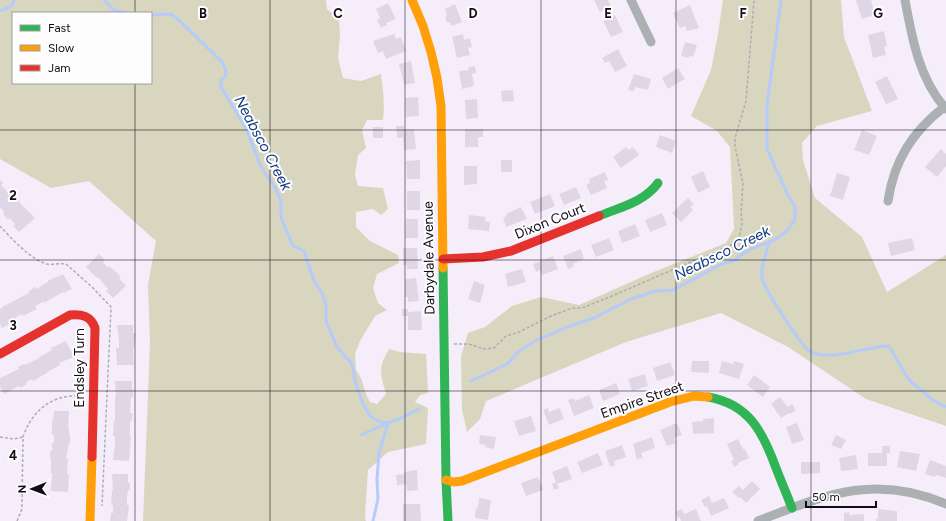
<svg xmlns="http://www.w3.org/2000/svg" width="946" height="521" font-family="Figtree,sans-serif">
<rect width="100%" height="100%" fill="#f5eefa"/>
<path fill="#d8d6bf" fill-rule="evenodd" d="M 0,0 L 326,0 L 327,9 L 339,19 L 340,34 L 338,58 L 343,78 L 361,81 L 381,74 C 383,89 385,104 383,120 L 367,120 L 362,130 L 366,148 L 358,155 L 355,175 L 358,186 L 383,188 L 388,209 L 381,215 L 373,209 L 356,212 L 356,227 L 370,241 L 398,255 L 399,263 L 377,274 L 373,288 L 378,303 L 387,310 L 375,316 L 360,341 L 355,354 L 356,370 L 361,378 L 366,394 L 370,402 L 377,404 L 386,394 C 380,373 378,368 389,349 L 400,352 L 426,354 L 428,393 L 420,395 L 415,402 L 428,408 L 426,444 L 388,452 L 368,470 L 365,516 L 366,521 L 143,521 L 150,343 L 148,285 L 156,241 L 89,181 L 51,188 L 0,159 ZM 13,13 L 151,13 L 151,83 L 13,83 Z
M 723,0 L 841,0 L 844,37 L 872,111 L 817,126 L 802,143 L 803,160 L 815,198 L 862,237 L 887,292 L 946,255 L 946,426 L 866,399 L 788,347 L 721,313 L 626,342 L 486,401 L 480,419 L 467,432 L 462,410 L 461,356 L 468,333 L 485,327 L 512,306 L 541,297 L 579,305 L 651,273 L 726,243 L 734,229 L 730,147 L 717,131 L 691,116 L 711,70 L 718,34 Z"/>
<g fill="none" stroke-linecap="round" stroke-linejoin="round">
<path stroke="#b4cbfb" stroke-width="3" d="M 104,0 L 114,10 L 126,13
M 0,10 L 4,10 L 12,5 L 14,0
M 151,15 L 171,14 L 181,22 L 223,63 L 226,72 L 225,77 L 221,80 L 221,87 L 246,128 L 261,167 L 274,186 L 281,201 L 281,218 L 293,246 L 304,251 L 314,281 L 322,293 L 326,305 L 326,321 L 337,347 L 352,364 L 355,381 L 363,404 L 370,416 L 380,422 L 388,423 L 399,419 L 419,409
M 769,242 C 767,253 760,267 762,278 C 764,288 802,348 811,352 C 831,362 867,346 889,346 L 909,380 L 933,400 L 946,407
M 471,381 L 507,364 L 518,352 L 535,341 L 567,327 L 594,318 L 631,299 L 656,291 L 673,290 L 722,264 L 735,260 L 745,252 L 778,238 L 788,230 L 795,219 L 795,207 L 787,193 L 767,149 L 767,105 L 781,0
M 361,435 L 388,423 L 379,453 L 377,479 L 378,499 L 373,521"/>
</g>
<path fill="#dfd7e6" d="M 594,0 L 608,0 L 611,7 L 600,12 Z
M 856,0 L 871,0 L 875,15 L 862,19 Z
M 388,3 L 396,19 L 386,23 L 387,25 L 381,28 L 377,20 L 380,18 L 376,9 Z
M 455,4 L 462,22 L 451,26 L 450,22 L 447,23 L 445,17 L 447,16 L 445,9 Z
M 690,5 L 699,28 L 687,31 L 685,26 L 680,28 L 673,13 Z
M 615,15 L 623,32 L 611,37 L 603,21 Z
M 884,31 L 887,46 L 884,47 L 886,55 L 873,58 L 868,35 Z
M 394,34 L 396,39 L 401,37 L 406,51 L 386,59 L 383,51 L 378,53 L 373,41 Z
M 463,34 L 464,40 L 470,38 L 472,47 L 468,48 L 470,55 L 457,58 L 452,37 Z
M 685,42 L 697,45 L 693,57 L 689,56 L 689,58 L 681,56 Z
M 618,49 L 627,66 L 615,72 L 609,61 L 605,63 L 602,58 Z
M 411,61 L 415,83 L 404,85 L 399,64 Z
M 475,66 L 476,73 L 472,74 L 474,86 L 462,89 L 459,71 L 469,70 L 468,67 Z
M 678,68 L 685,79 L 668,89 L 662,78 Z
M 634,74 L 651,79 L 648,90 L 635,87 L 634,91 L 628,90 Z
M 887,76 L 898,99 L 886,104 L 875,82 Z
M 513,90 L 514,101 L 502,102 L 501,91 Z
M 418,97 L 419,116 L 406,117 L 405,98 Z
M 477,99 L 478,118 L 466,119 L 465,100 Z
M 396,126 L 404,126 L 404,130 L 414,129 L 416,149 L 404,150 L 403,138 L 397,138 Z
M 373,127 L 383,127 L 383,138 L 373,138 Z
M 465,129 L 483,129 L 483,137 L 478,137 L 478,147 L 465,147 Z
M 862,130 L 877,136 L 869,155 L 854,150 Z
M 660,135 L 676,141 L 672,153 L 656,147 Z
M 626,147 L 629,150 L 633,147 L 639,155 L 621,168 L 613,157 Z
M 941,149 L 946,154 L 946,166 L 937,177 L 925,167 Z
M 420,160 L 420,179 L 407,179 L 406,161 Z
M 501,160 L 512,160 L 512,172 L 501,172 Z
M 464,166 L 477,166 L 477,184 L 464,185 Z
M 703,171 L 710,187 L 698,193 L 691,177 Z
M 605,172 L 608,180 L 604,181 L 607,188 L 591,195 L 586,185 L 590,183 L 589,179 Z
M 837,173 L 850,177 L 843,200 L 830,196 Z
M 0,180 L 3,183 L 1,185 L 11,196 L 13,194 L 23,206 L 35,218 L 19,232 L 13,226 L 15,224 L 10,218 L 8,220 L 3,214 L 4,212 L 0,207 Z
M 576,187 L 581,198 L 564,205 L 559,194 Z
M 407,191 L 420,191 L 420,210 L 407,210 Z
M 550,194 L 555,206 L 535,214 L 530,202 Z
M 688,198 L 694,204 L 690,207 L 693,210 L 681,222 L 672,213 Z
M 521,207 L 527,219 L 506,227 L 503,218 L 507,216 L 506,214 Z
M 662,213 L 667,225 L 650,232 L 645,220 Z
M 469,215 L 486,217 L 485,221 L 490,222 L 489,231 L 468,229 Z
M 406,219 L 418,219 L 418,238 L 405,238 Z
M 635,224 L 640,236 L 622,243 L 618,231 Z
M 609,238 L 614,250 L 596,257 L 591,245 Z
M 912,238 L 915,250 L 891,256 L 888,243 Z
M 403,248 L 417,248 L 418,269 L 407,269 L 407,265 L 403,265 Z
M 581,249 L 584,259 L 573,264 L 574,267 L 568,269 L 563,256 Z
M 99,254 L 105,260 L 103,262 L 108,268 L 109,266 L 116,272 L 121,277 L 119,278 L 126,286 L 113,298 L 106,291 L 108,289 L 98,277 L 97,278 L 86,267 Z
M 553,256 L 558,269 L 542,275 L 540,270 L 536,272 L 533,264 Z
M 522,269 L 526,282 L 508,287 L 505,274 Z
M 63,274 L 72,289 L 64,293 L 63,292 L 44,303 L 43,302 L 35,306 L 37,309 L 23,316 L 22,314 L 16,317 L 16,319 L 10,322 L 10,324 L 2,328 L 0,324 L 0,309 L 2,308 L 2,307 L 29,293 L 28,292 L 35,287 L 36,289 L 48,282 L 48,281 L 55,277 L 55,278 Z
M 416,278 L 419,301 L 408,302 L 408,297 L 405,297 L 405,279 Z
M 474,281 L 485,285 L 480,303 L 468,299 Z
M 402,309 L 408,309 L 408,312 L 421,311 L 422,330 L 408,330 L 408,316 L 402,316 Z
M 117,325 L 133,325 L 133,333 L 136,333 L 134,349 L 133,349 L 134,365 L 117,365 L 116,348 L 119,348 L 119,341 Z
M 66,341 L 74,357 L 59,363 L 60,365 L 47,372 L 47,373 L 33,381 L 32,379 L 26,382 L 27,384 L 20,388 L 19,386 L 4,394 L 0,386 L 0,378 L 19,369 L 18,367 L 24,364 L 25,365 L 39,358 L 39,357 L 52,350 L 51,348 Z
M 692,361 L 709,361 L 709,373 L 691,372 Z
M 722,361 L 733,364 L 734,361 L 744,364 L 739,379 L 719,373 Z
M 670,362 L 675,375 L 657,381 L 653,368 Z
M 645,374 L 648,386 L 632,391 L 628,379 Z
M 754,375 L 770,387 L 763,397 L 747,385 Z
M 115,381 L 132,381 L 132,389 L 133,389 L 133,397 L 131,397 L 130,413 L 133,413 L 132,421 L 130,421 L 130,436 L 131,436 L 129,461 L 113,460 L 115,444 L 115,436 L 113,436 L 114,420 L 115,420 L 115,397 L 116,397 Z
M 616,383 L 620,394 L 603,401 L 599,390 Z
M 589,395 L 594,408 L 574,416 L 568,400 L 574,398 L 575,401 Z
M 780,397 L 788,407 L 792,404 L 796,410 L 790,414 L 789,413 L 781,418 L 771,404 Z
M 548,408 L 549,412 L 560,408 L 564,419 L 549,425 L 543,410 Z
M 54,411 L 69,411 L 68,428 L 69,428 L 69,435 L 70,435 L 70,444 L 69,443 L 66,459 L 68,459 L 67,474 L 69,474 L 68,492 L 51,491 L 52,473 L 51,473 L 51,458 L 50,458 L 50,451 L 52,451 L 52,443 L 54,443 L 54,435 L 52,435 L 52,420 L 53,420 Z
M 531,416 L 536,431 L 519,436 L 514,421 Z
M 714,418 L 714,433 L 693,434 L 692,422 L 703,421 L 703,419 Z
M 677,423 L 682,435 L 674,438 L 676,443 L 667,446 L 660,430 Z
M 797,423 L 804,440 L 792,444 L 786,427 Z
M 480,435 L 496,437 L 494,449 L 485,447 L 486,445 L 479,444 Z
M 836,435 L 846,440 L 841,449 L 831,445 Z
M 652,437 L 655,448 L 641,453 L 643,458 L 637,459 L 635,454 L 636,454 L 633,444 Z
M 738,439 L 743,449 L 745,449 L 749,458 L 738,463 L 738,465 L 734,467 L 731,461 L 734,460 L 727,444 Z
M 622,445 L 626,457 L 614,461 L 615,465 L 610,467 L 605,451 Z
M 882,446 L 890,446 L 890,453 L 887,453 L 887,466 L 868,466 L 868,453 L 882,453 Z
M 900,451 L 920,454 L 916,471 L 897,467 Z
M 598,453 L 603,465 L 582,473 L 577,462 Z
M 856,455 L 858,469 L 841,471 L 839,458 Z
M 930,460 L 946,466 L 946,478 L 936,475 L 935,477 L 925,474 Z
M 801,462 L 820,462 L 820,473 L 801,474 Z
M 567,466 L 572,479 L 557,484 L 559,488 L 554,490 L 552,484 L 556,482 L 552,472 Z
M 417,470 L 418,490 L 407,491 L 406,484 L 397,485 L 396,475 L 405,474 L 404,472 Z
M 112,474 L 128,474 L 128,483 L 130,483 L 130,490 L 128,490 L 127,498 L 127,505 L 129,505 L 127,521 L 110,521 L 111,513 L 113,513 L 113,505 L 111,505 L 112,490 L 113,490 Z
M 538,477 L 543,490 L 526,496 L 521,483 Z
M 752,481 L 760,489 L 746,503 L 740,497 L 739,498 L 732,492 L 739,486 L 743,490 Z
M 709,496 L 712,503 L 724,498 L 729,508 L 711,516 L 707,506 L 705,507 L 701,500 Z
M 479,498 L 491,500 L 488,520 L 475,518 L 476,507 L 478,508 Z
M 403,504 L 420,504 L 421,521 L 403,521 Z
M 682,509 L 684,514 L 696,509 L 701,521 L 681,521 L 680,517 L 678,518 L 675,512 Z
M 878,509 L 897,511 L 897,521 L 876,521 L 876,519 L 878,519 Z
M 849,512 L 850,515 L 864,514 L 864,521 L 844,521 L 844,513 Z"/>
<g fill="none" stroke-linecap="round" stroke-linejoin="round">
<path stroke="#acadb2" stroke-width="1.5" stroke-dasharray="3 2" stroke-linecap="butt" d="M 0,226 C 11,238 31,260 47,264 C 54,265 60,263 66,264 L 92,287 L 111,307 L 102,506
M 454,344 L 469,344 L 484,349 L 494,348 L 506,336 L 519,332 L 551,316 L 572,308 L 582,308 L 612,296 L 695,260 L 711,254 L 735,243 L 739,239 L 742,223 L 741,213 L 743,184 L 735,146 L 735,138 L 746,101 L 754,0
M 0,437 L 14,439 L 23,437
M 17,521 L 22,509 L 22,503 L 23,437 C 31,412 52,394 79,396 L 80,366 L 82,366"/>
<path stroke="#abb0b3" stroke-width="9" d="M 631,0 L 651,42
M 905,0 C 912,38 919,79 946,109
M 888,201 C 894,161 912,132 944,107
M 758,521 C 825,495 875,473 946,504"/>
<path stroke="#30b455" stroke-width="9" d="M 599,216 C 621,207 644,202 658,183
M 443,268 L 446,480 L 448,521
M 708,397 C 749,404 763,432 776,468 C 781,481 787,495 792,508"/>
<path stroke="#ff9f0a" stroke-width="9" d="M 412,0 L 423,26 L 431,52 L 437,78 L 441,106 L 443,268
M 446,480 L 454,482 L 462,481 L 670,402 L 694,396 L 708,397
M 90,521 L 92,457"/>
<path stroke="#e5322d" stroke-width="9" d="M 443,259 L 483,257 L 511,251 L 599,216
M 0,354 L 70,315 C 82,314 91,316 95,328 L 92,457"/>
</g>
<path fill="none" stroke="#120b16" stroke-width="1" stroke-opacity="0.55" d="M 135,0 L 135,13M 270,0 L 270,521M 405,0 L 405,521M 541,0 L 541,521M 676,0 L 676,521M 811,0 L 811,521M 135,83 L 135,521M 0,130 L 946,130M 0,260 L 946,260M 0,391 L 946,391"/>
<g text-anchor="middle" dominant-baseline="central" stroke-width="4" stroke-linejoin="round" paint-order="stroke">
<g font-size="14" fill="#120b16" stroke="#fdfdfd">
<text transform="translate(550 221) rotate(-22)">Dixon Court</text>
<text transform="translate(429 258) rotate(-91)">Darbydale Avenue</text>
<text transform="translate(79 368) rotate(-90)">Endsley Turn</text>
<text transform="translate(642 400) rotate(-19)">Empire Street</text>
</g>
<g font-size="15" font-style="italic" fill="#123980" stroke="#fdfdfd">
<text transform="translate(263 143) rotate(62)">Neabsco Creek</text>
<text transform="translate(722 253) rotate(-26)">Neabsco Creek</text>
</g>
</g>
<g font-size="13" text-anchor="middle" font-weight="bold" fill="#120b16" stroke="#fdfdfd" stroke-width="4" stroke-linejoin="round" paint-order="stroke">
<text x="203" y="18">B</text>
<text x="338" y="18">C</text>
<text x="473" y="18">D</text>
<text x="608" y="18">E</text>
<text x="743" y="18">F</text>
<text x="878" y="18">G</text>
<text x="13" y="200">2</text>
<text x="13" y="330">3</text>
<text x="13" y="460">4</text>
</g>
<rect x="12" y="12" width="140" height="72" fill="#fdfdfd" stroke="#9f9ca1"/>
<rect x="20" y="25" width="20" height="6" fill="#30b455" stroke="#9f9ca1"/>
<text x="48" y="32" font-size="12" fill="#120b16">Fast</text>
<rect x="20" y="45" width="20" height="6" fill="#ff9f0a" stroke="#9f9ca1"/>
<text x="48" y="52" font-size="12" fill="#120b16">Slow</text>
<rect x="20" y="65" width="20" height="6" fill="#e5322d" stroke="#9f9ca1"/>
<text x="48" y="72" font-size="12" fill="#120b16">Jam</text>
<g transform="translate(32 489) rotate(269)" stroke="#fdfdfd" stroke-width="3" paint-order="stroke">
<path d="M0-3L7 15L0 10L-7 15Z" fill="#120b16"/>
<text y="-6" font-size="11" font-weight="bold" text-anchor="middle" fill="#120b16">N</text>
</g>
<path d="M806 501v6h70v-6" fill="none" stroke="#120b16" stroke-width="2"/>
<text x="812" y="501" font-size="12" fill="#120b16" stroke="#fdfdfd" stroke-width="3" paint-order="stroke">50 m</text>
</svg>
